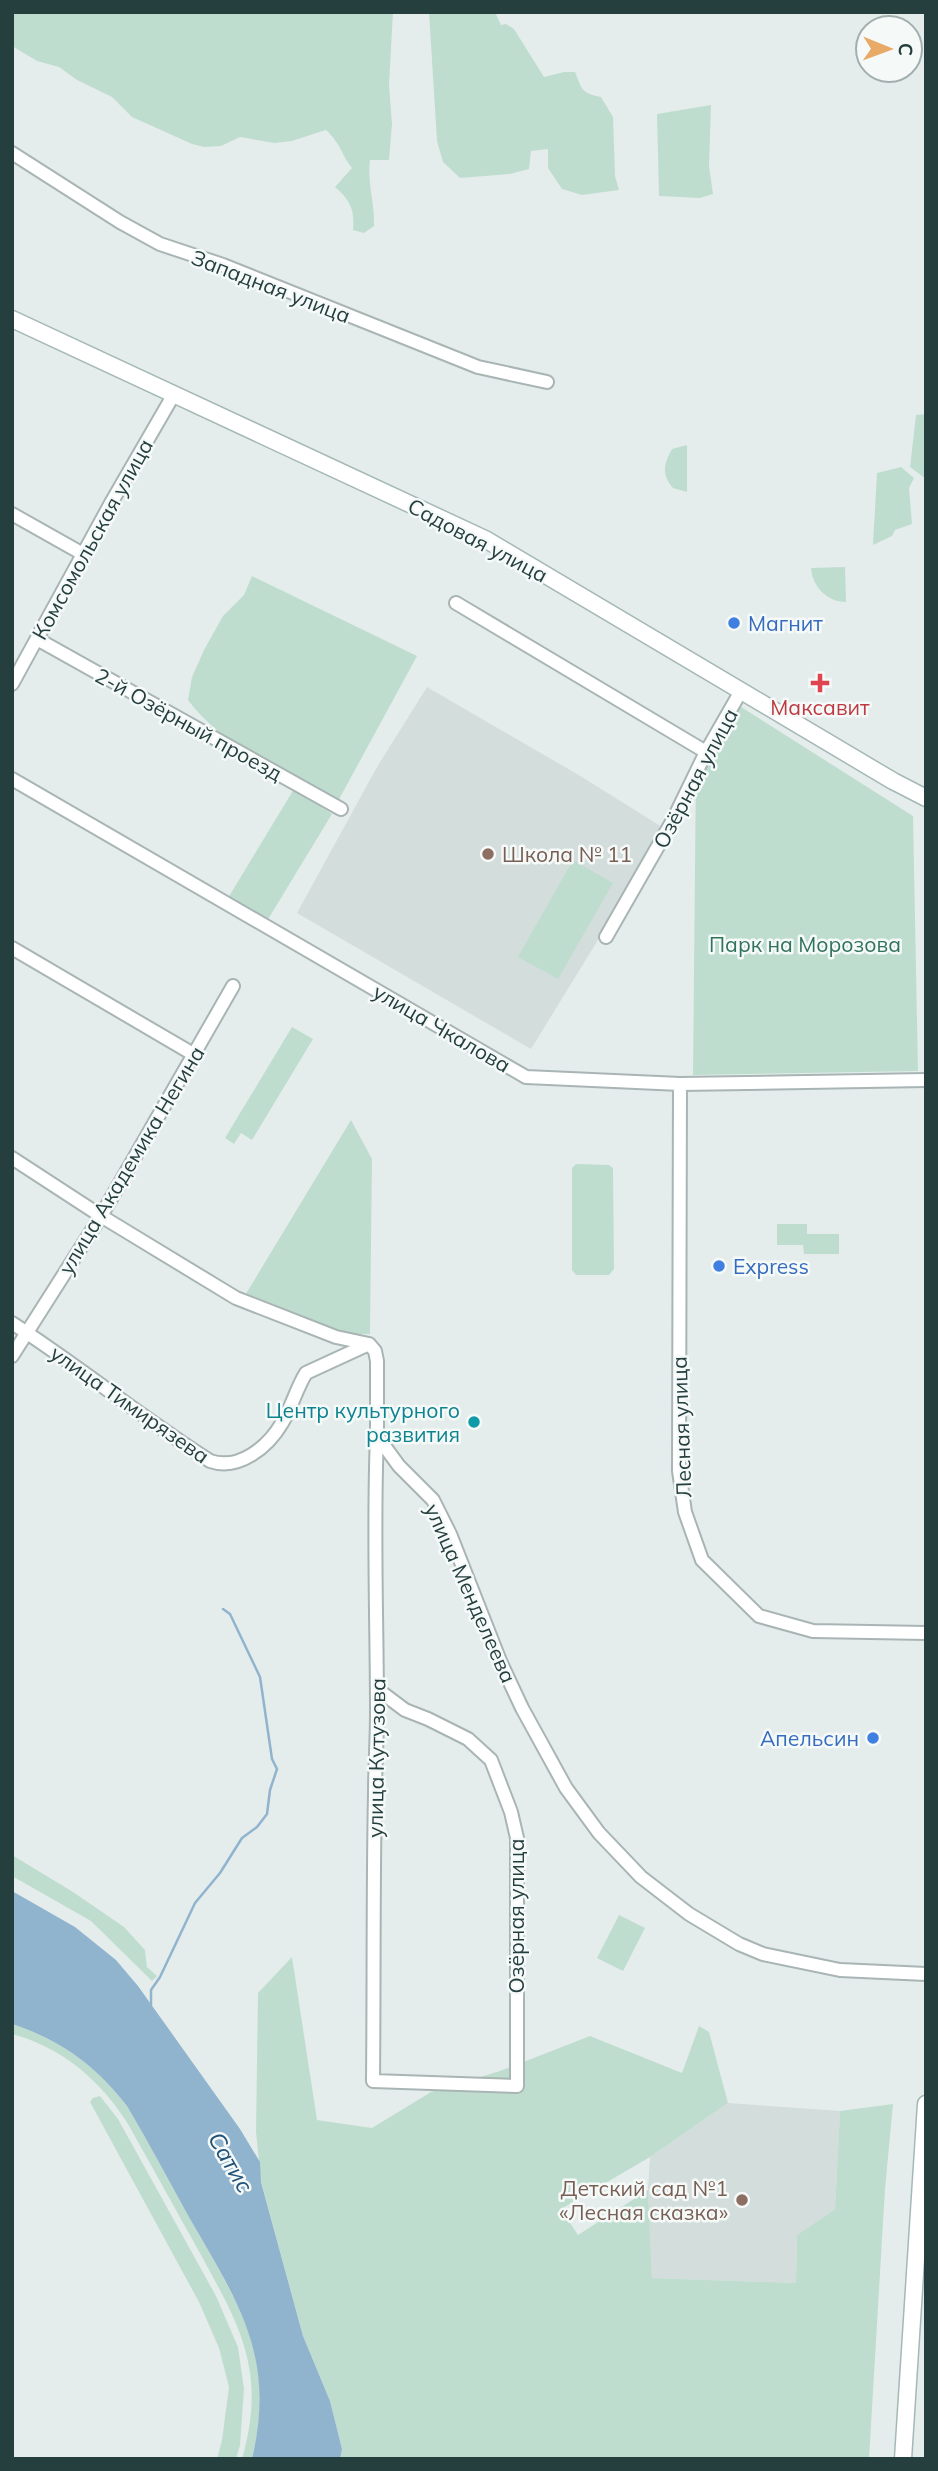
<svg xmlns="http://www.w3.org/2000/svg" width="938" height="2471" font-family="Mulish,sans-serif">
<rect width="100%" height="100%" fill="#e5edec"/>
<path fill="#d3dddb" d="M 427,687 L 582,777 L 662,827 L 628,891 L 531,1049 L 297,913 L 377,767 Z
M 728,2103 L 840,2111 L 835,2209 L 797,2235 L 796,2283 L 652,2278 L 648,2190 L 650,2157 Z"/>
<path fill="#bfddcf" d="M 12,12 L 393,12 L 389,85 L 392,124 L 389,160 L 370,160 C 367,183 375,204 374,226 L 364,233 L 353,230 C 355,210 350,200 335,187 L 352,168 C 341,154 341,144 326,130 L 292,141 L 274,143 L 240,137 L 221,146 L 204,147 L 192,144 L 132,117 L 112,97 L 77,80 L 59,67 L 37,61 L 12,46 Z
M 429,12 L 495,12 L 501,25 L 506,24 L 514,29 L 544,77 L 564,72 L 575,72 C 582,89 581,93 601,97 L 613,117 L 615,176 L 619,190 L 582,195 L 562,189 L 548,168 L 548,149 L 531,151 L 529,169 L 510,174 L 460,178 L 443,162 L 437,141 Z
M 711,105 L 709,166 L 713,194 L 700,198 L 659,196 L 657,114 Z
M 926,414 L 926,479 L 910,467 L 916,415 Z
M 687,445 L 687,492 L 673,488 C 661,475 664,463 672,449 Z
M 901,467 L 914,478 L 909,488 L 912,524 L 895,530 L 892,536 L 873,545 L 877,473 Z
M 845,567 L 846,602 C 827,602 812,586 811,568 Z
M 252,576 L 417,656 L 337,803 C 286,773 224,748 188,700 L 192,677 L 204,650 L 223,616 L 244,595 Z
M 738,705 L 913,816 L 918,1071 L 693,1075 L 696,766 Z
M 294,789 L 332,814 L 267,921 L 228,898 Z
M 573,860 L 613,883 L 558,979 L 518,957 Z
M 292,1027 L 313,1039 L 252,1140 L 241,1133 L 234,1144 L 225,1138 Z
M 351,1120 L 372,1159 L 370,1334 L 335,1334 L 244,1297 Z
M 576,1164 L 609,1165 L 613,1168 L 614,1269 L 609,1275 L 576,1275 L 572,1270 L 572,1168 Z
M 777,1224 L 807,1224 L 807,1234 L 839,1234 L 839,1254 L 804,1254 L 803,1245 L 777,1245 Z
M 12,1855 L 73,1892 L 124,1927 L 145,1950 L 147,1967 L 157,1976 L 152,1981 L 91,1921 L 12,1876 Z
M 619,1915 L 645,1928 L 623,1971 L 597,1958 Z
M 292,1957 L 317,2120 L 372,2128 L 431,2092 L 500,2071 L 590,2036 L 682,2073 L 699,2026 L 709,2032 L 728,2103 L 650,2157 L 561,2209 L 578,2235 L 648,2190 L 652,2278 L 796,2283 L 797,2235 L 835,2209 L 840,2111 L 893,2104 L 885,2189 L 869,2459 L 340,2459 L 342,2449 L 330,2401 L 303,2336 L 261,2181 L 256,2132 L 258,1993 Z
M 12,2024 C 61,2040 96,2066 127,2106 C 149,2143 169,2181 190,2219 C 238,2304 277,2356 252,2459 L 242,2459 C 268,2368 238,2323 196,2246 C 173,2205 151,2165 128,2124 C 100,2080 63,2048 12,2034 Z
M 100,2096 L 118,2119 L 216,2296 L 238,2347 L 244,2389 L 240,2445 L 236,2459 L 217,2459 L 222,2440 L 229,2387 L 219,2348 L 199,2302 L 90,2102 L 93,2098 Z"/>
<path fill="#91b4ce" d="M 12,1891 L 75,1927 L 116,1960 L 138,1986 L 240,2129 L 260,2162 L 261,2182 L 303,2336 L 330,2401 L 342,2449 L 340,2459 L 252,2459 C 276,2357 239,2304 190,2219 C 169,2181 149,2143 127,2106 C 96,2066 61,2040 12,2024 Z"/>
<g fill="none" stroke-linecap="round" stroke-linejoin="round">
<path stroke="#91b4ce" stroke-width="2.5" d="M 151,2005 L 151,1990 L 160,1977 L 195,1903 L 220,1873 L 242,1838 L 257,1827 L 267,1814 L 270,1790 L 277,1769 L 272,1759 L 260,1677 L 230,1614 L 223,1609"/>
<g stroke="#a8b5b4" stroke-width="16">
<path id="street" d="M 12,153 L 120,222 L 160,244 L 223,265 L 478,367 L 547,382
M 12,514 L 83,554
M 456,603 L 706,752
M 37,639 L 341,809
M 12,684 L 111,503 L 174,394
M 12,779 L 526,1077 L 680,1084 L 926,1080
M 606,937 L 673,820 L 706,752 L 741,691
M 12,948 L 193,1054
M 680,1084 L 679,1471 L 685,1512 L 702,1560 L 759,1616 L 813,1631 L 926,1633
M 12,1158 L 101,1216 L 236,1298 L 336,1337 L 369,1344 L 375,1351 L 377,1361 L 377,1436 L 399,1466 L 433,1500 L 450,1534 L 500,1661 L 522,1708 L 566,1788 L 599,1833 L 641,1877 L 689,1914 L 739,1944 L 763,1954 L 840,1970 L 926,1974
M 12,1323 C 80,1367 142,1418 210,1461 C 239,1471 268,1447 282,1423 C 292,1407 296,1389 306,1373 L 369,1344
M 12,1356 L 101,1216 L 233,986
M 377,1436 C 373,1528 377,1621 377,1713 C 377,1740 375,1767 375,1793 C 373,1889 374,1985 373,2081 L 517,2086 L 517,1838 L 511,1812 L 491,1760 L 468,1739 L 428,1719 L 405,1710 L 377,1689"/>
</g>
<g stroke="#a4b8b6" stroke-width="19">
<path id="secondary" d="M 12,319 L 485,539 L 893,781 L 926,798
M 903,2459 L 926,2104"/>
</g>
<use href="#street" stroke="#fff" stroke-width="12"/>
<use href="#secondary" stroke="#fff" stroke-width="16"/>
</g>
<g fill="#3f7fe0" stroke="#f5faf9" stroke-width="2.5">
<circle cx="734" cy="623" r="7"/>
<circle cx="719" cy="1266" r="7"/>
<circle cx="873" cy="1738" r="7"/>
</g>
<path fill="#e0444e" stroke="#f5faf9" stroke-width="2.5" d="M816.5 672.5h7v7h7v7h-7v7h-7v-7h-7v-7h7z"/>
<g fill="#8d6e63" stroke="#f5faf9" stroke-width="2.5">
<circle cx="488" cy="854" r="7"/>
<circle cx="742" cy="2200" r="7"/>
</g>
<circle fill="#0f9aa8" stroke="#f5faf9" stroke-width="2.5" cx="474" cy="1422" r="7"/>
<g text-anchor="middle" dominant-baseline="central" stroke-width="5" stroke-linejoin="round" paint-order="stroke">
<g font-size="21" fill="#253e3e" stroke="#f5faf9">
<text transform="translate(271 286) rotate(21)">Западная улица</text>
<text transform="translate(92 539) rotate(-61)">Комсомольская улица</text>
<text transform="translate(478 540) rotate(28)">Садовая улица</text>
<text transform="translate(189 724) rotate(29)">2-й Озёрный проезд</text>
<text transform="translate(695 778) rotate(-62)">Озёрная улица</text>
<text transform="translate(442 1028) rotate(30)">улица Чкалова</text>
<text transform="translate(131 1160) rotate(-59)">улица Академика Негина</text>
<text transform="translate(130 1404) rotate(35)">улица Тимирязева</text>
<text transform="translate(681 1427) rotate(-92)">Лесная улица</text>
<text transform="translate(471 1593) rotate(66)">улица Менделеева</text>
<text transform="translate(376 1758) rotate(-89)">улица Кутузова</text>
<text transform="translate(516 1916) rotate(-90)">Озёрная улица</text>
</g>
<g font-size="21" fill="#366cbe" stroke="#f5faf9" text-anchor="start">
<text x="748" y="623">Магнит</text>
<text x="733" y="1266">Express</text>
<text x="859" y="1738" text-anchor="end">Апельсин</text>
</g>
<g font-size="21" fill="#be3a42" stroke="#f5faf9">
<text x="820" y="707">Максавит</text>
</g>
<g font-size="21" fill="#785e54" stroke="#f5faf9" text-anchor="start">
<text x="502" y="854">Школа № 11</text>
<text x="728" y="2188" text-anchor="end">Детский сад №1<tspan x="728" dy="24">«Лесная сказка»</tspan></text>
</g>
<g font-size="21" fill="#31725c" stroke="#f5faf9">
<text x="805" y="944">Парк на Морозова</text>
</g>
<g font-size="21" fill="#0d838f" stroke="#f5faf9" text-anchor="end">
<text x="460" y="1410">Центр культурного<tspan x="460" dy="24">развития</tspan></text>
</g>
<g font-size="23" font-style="italic" fill="#225277" stroke="#f5faf9">
<text transform="translate(231 2162) rotate(60)">Сатис</text>
</g>
</g>
<rect width="938" height="2471" fill="none" stroke="#253e3e" stroke-width="28"/>
<g transform="translate(889 49) rotate(91)"><circle r="33" fill="#f5faf9" stroke="#a2afae" stroke-width="2"/>
<path d="M0-5L12 26L0 18L-12 26Z" fill="#e9aa67"/>
<text y="-10" font-size="19" font-weight="bold" text-anchor="middle" fill="#253e3e">С</text>
</g>
</svg>
